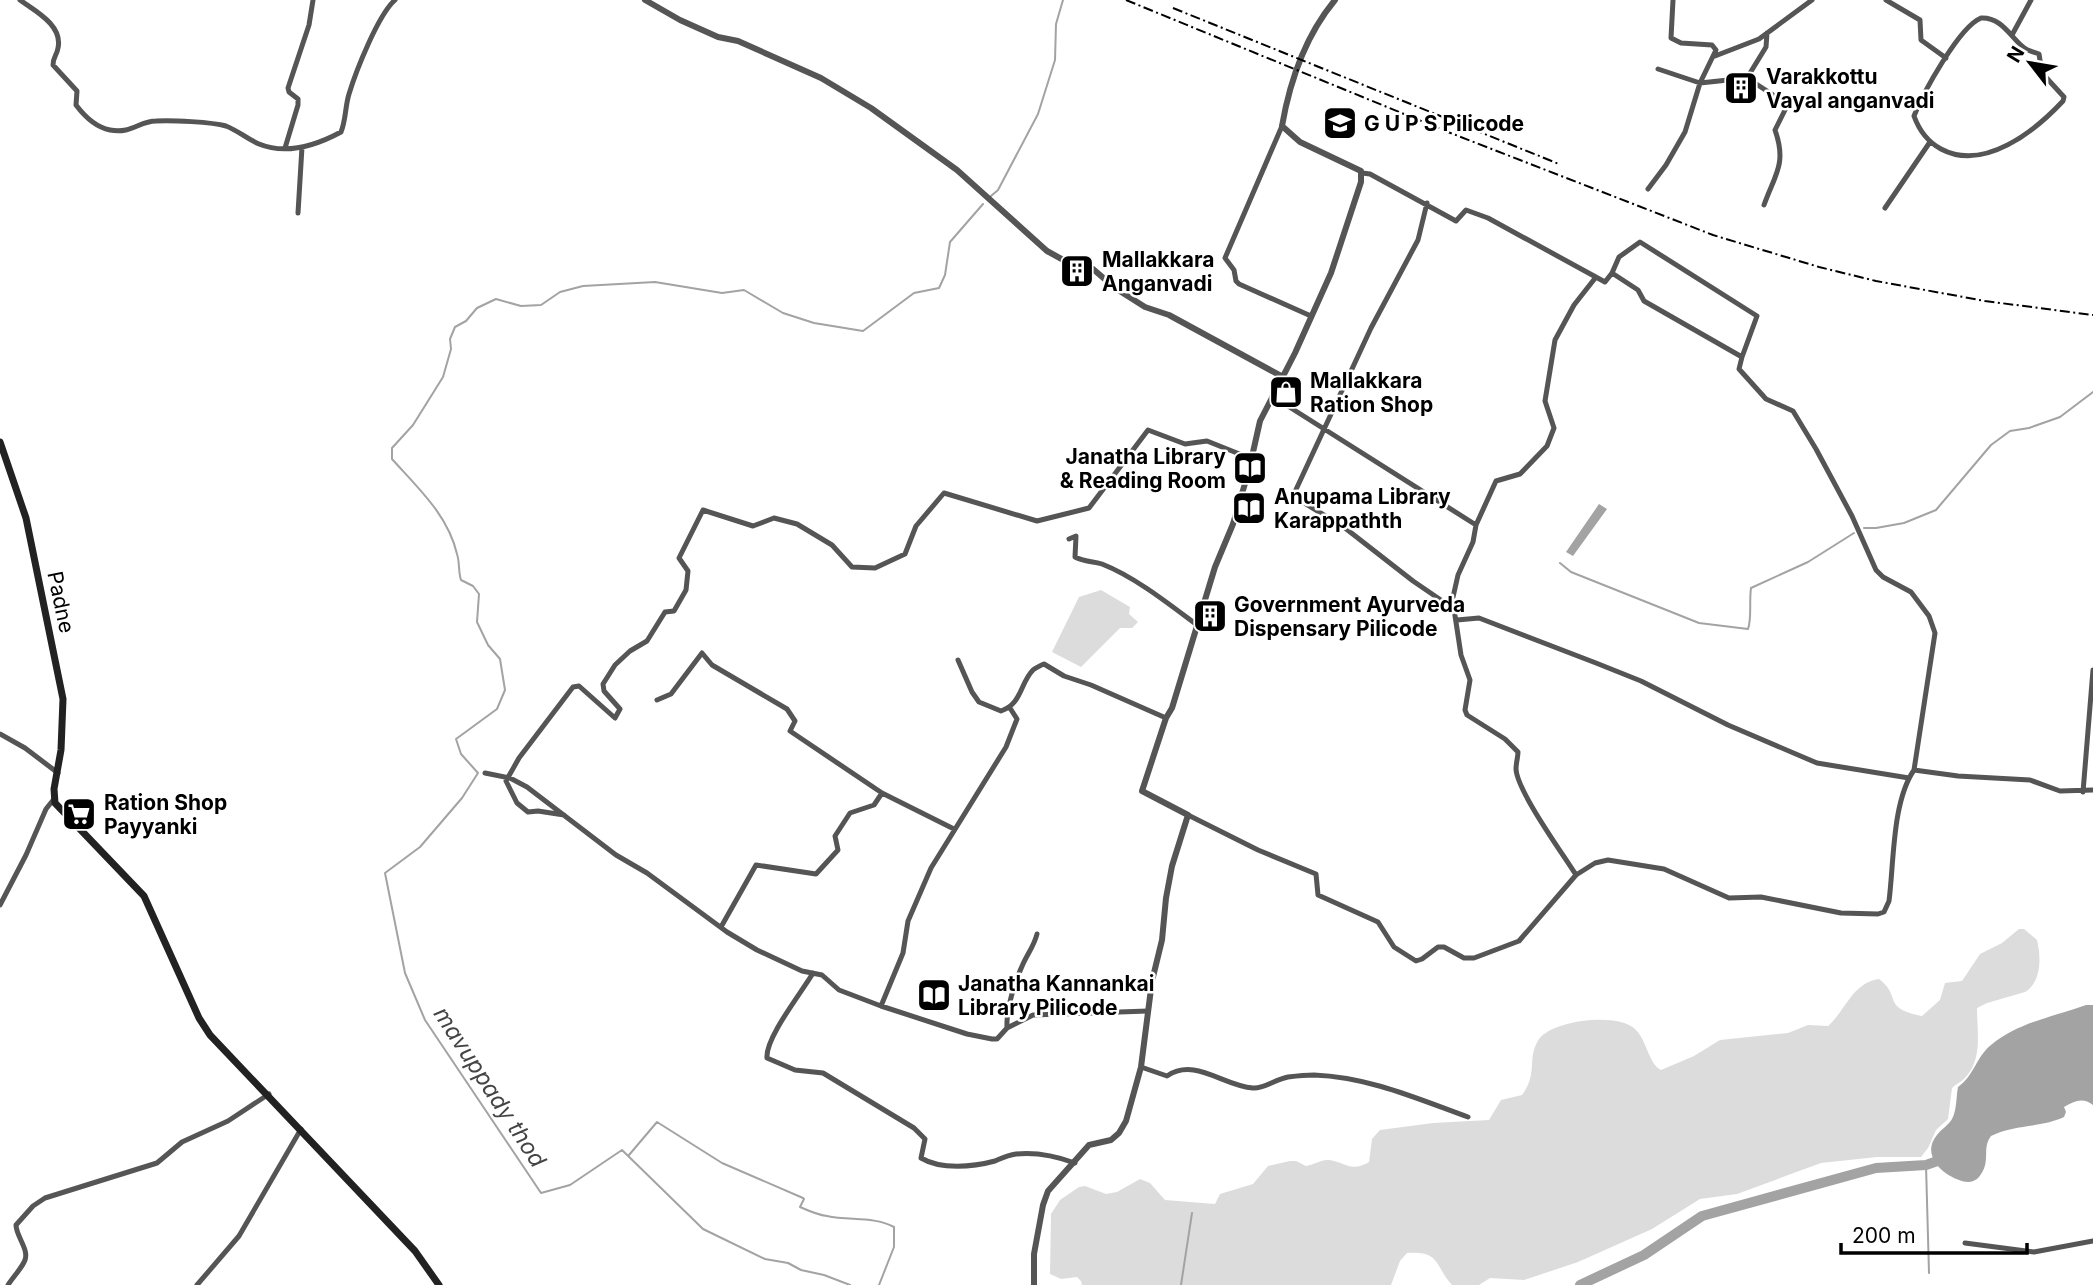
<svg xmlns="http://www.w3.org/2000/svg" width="2093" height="1285" font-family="Inter,sans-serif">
<rect width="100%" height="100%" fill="#fff"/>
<path fill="#dcdcdc" d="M 1101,590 L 1130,607 L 1129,614 L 1138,622 L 1132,628 L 1120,628 L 1081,667 L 1052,652 L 1079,597 Z
M 2019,929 L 2024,929 L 2037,940 C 2041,956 2042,982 2025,992 L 1987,1003 L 1977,1008 C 1977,1032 1983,1059 1965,1078 C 1961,1082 1956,1084 1952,1088 L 1948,1119 L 1936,1130 L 1928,1148 L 1921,1157 L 1877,1157 L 1821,1163 L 1737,1194 L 1700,1199 L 1652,1229 L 1578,1262 L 1524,1280 L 1490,1278 L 1479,1285 L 1452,1285 C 1435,1267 1441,1250 1407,1253 L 1400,1261 L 1391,1285 L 1082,1285 L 1081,1281 L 1077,1277 L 1061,1279 L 1050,1274 L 1051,1214 L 1060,1200 L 1079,1187 L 1085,1186 L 1106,1194 L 1117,1192 L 1140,1179 L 1150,1183 L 1165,1200 L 1215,1204 L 1220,1194 L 1253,1184 L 1268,1166 L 1290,1161 L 1296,1161 L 1306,1166 C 1313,1165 1322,1159 1329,1160 C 1346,1162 1350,1173 1369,1162 L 1372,1139 L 1380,1130 L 1433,1123 L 1489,1120 L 1501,1100 L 1522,1095 C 1539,1072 1526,1059 1539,1039 C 1553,1020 1618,1012 1635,1029 C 1647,1040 1648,1063 1661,1070 L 1694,1056 L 1720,1040 L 1788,1033 L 1808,1025 L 1828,1026 C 1846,1010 1852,983 1879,979 C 1902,996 1881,1008 1922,1016 L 1940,1000 L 1945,983 L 1962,981 L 1980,954 L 2002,943 Z"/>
<path fill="#a3a3a3" d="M 1599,504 L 1607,509 L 1573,556 L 1566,552 Z
M 2086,1005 L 2093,1005 L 2093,1105 C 2083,1097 2074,1101 2064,1107 L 2066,1112 L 2064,1117 C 2041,1128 2014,1124 1991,1136 C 1981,1149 1992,1161 1979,1177 C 1974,1183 1966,1183 1959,1180 C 1941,1174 1921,1154 1937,1135 C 1941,1129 1948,1126 1952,1119 C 1957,1110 1956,1097 1958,1087 C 1974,1076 1976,1057 1991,1045 C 2019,1022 2053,1017 2086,1005 Z"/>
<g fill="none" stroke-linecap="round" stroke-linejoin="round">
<path stroke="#a3a3a3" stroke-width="2" d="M 991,196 L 998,190 L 1038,114 L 1055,60 L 1056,24 L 1063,0
M 1864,528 L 1876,528 L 1904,523 L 1936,510 L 1991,445 L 2010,431 L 2029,428 L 2060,417 L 2093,392
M 1560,563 L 1571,572 L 1699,623 L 1748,629 C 1752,618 1749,602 1751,588 L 1808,562 L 1854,533
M 629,1155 L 657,1122 L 722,1163 L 803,1198 L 804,1199 L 800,1207 C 809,1211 818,1215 827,1216 C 850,1221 873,1216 894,1227 L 894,1247 L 879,1285
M 1926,1165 L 1929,1273
M 850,1285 L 824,1275 L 801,1270 L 788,1263 L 765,1259 L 703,1229 L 622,1150 L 570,1185 L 541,1193 L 425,1020 L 405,973 L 385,873 L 420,847 L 462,798 L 478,773 L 461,754 L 456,739 L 497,709 L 505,690 L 500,659 L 488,645 L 477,622 L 479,594 L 473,586 L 461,580 C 458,571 460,563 457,554 C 448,515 418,488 392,459 L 392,448 L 413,425 L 443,377 L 451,349 L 450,339 L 455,327 L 466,321 L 477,308 L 496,299 L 521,306 L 541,305 L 560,292 L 583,286 L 655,282 L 722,293 L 744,290 L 783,313 L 814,323 L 863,331 L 914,293 L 939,288 L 945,275 L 950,242 L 983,204
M 1181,1285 L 1192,1213"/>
<path stroke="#a3a3a3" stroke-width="10" d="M 1580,1285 L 1644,1255 L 1702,1216 L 1876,1168 L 1926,1165 L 1946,1158"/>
<path stroke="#555" stroke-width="5" d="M 20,0 C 35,11 63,25 58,48 C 57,55 53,57 53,65 L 77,91 L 76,105 C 85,117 95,127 110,130 C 132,134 139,121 156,121 C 171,120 212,122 226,126 C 237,130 247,139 259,144 C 286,155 317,145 341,132 C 346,120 345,107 349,94 C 356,71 378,15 395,0
M 1886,0 L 1920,20 L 1921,40 L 1946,58
M 1981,18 C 2001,17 2010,36 2023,47 C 2027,51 2034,52 2039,54 L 2042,73 L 2064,97 L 2063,101 C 2035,131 1984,172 1941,149 C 1928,142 1919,130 1914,116 C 1923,93 1959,27 1981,18 Z
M 2012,35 L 2031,0
M 1715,56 L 1759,39 L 1812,0
M 1658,69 L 1700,83 L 1747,78 L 1766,47 L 1767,33
M 1747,78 L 1784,102 L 1786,108 L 1775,130 C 1787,164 1775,174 1764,205
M 1282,126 L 1225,258 L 1234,270 L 1236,281 L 1239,284 L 1311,316
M 285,148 L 298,105 L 298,99 L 289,92 L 288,88 L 309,25 L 313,0
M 1362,173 L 1370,174 L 1456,221 L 1466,210 L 1488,218 L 1605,282 L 1612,273 L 1638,290 L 1644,301 L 1742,357 L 1739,369 L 1766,399 L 1793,411 L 1816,449 L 1852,516 L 1876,570 L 1883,577 L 1911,592 L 1929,616 L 1935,633 L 1914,770
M 1648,189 L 1666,165 L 1685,132 L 1700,83 L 1716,50 L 1712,45 L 1681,43 L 1671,38 L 1673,0
M 1427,203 L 1418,240 L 1371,328 L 1293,496 L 1345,528 L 1413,581 L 1454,609 L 1461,655 L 1470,680 L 1465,710 L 1467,715 L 1505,739 L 1518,752 C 1518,757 1516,763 1516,769 C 1517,791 1563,854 1576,875
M 1885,208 L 1930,142
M 298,213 L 302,147
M 1612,273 L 1619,257 L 1640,242 L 1757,316 L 1742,357
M 1272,396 L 1476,525 L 1473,542 L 1458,575 L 1451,606
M 1476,525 L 1496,481 L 1520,474 L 1547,446 L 1554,428 L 1545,401 L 1555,340 L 1574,305 L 1596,277
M 1069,539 L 1076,536 L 1075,557 C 1084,562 1093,561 1102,564 C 1135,577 1169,604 1197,625
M 1457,620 L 1479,618 L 1596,663 L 1641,681 L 1728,725 L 1817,763 L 1909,778
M 958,660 L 972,692 L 979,702 L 1001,711 C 1022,704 1020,683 1033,670 C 1034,669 1043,664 1044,664 L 1064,676 L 1091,685 L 1166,718
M 657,700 L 671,694 L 702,653 L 712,665 L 787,709 L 795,721 L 790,731 L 882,793 L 874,805 L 850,813 L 835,836 L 838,850 L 816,874 L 756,865 L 721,927
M 0,734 L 25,748 L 58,773
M 485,773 L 510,778 L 527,787 L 616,855 L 647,873 L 727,932 L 757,950 L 802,971 L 822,975 L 839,990 L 881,1006 L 903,953 L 908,921 L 931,868 L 1006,747 L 1017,719 L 1010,708
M 2083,792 L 2093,670
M 882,793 L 954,829
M 564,815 L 538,811 L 528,812 L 517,803 L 506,781 L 519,758 L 573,687 L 579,686 L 615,718 L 620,709 L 604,691 L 603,684 L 615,665 L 630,651 L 647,641 L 665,612 L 674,611 L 686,590 L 688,571 L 679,558 L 703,510 L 753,526 L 774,518 L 797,524 L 832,545 L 852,567 L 875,568 L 905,554 L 916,526 L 944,493 L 1037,521 L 1089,508 L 1148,430 L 1185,444 L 1207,441 L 1252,459
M 1188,815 L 1258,850 L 1316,874 L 1318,895 L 1378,922 L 1394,947 L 1416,961 L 1422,959 L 1438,947 L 1444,947 L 1464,958 L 1474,958 L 1519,941 L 1576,875 L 1595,863 L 1608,860 L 1664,869 L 1729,898 L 1761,897 L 1841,913 L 1878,914 L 1884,912 L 1889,901 C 1894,863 1892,802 1914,770 L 1958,776 L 2030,780 L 2060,791 L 2093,790
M 0,905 L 26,855 L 46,809 L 54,799
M 813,973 C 802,992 765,1038 767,1058 L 795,1070 L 823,1073 L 914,1128 L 925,1139 L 921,1158 C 941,1170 973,1167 995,1161 C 1002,1158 1008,1155 1016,1154 C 1036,1152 1056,1156 1075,1163
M 881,1006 L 967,1034 L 992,1039 L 997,1039 L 1007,1028 L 1033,1015 L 1148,1011
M 1007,1028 C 1006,1009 1015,981 1023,964 C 1028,953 1034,946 1037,934
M 1141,1067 L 1167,1076 C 1195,1057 1223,1086 1253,1088 C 1264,1089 1276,1079 1288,1077 C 1296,1076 1306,1075 1314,1075 C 1369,1077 1418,1099 1468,1117
M 1965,1243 L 2034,1252 L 2093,1241
M 8,1285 C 13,1277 22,1268 25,1260 C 29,1249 16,1236 16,1225 L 33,1206 L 45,1198 L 157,1163 L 182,1142 L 228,1121 L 269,1094
M 197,1285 L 239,1236 L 301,1129"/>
<path stroke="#555" stroke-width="6" d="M 645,0 L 680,20 L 718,37 L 738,41 L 821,78 L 871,108 L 957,170 L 1047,251 L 1067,262 L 1093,269 L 1115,288 L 1145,307 L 1169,315 L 1283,377
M 1034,1285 L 1034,1254 L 1043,1205 L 1048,1191 L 1089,1145 L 1111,1140 L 1119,1133 L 1126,1121 L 1141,1067 L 1152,981 L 1162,940 L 1166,898 L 1172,866 L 1188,815 L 1142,791 L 1166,718 L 1172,708 L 1215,567 L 1233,524 L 1249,470 L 1260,421 L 1295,353 L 1331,273 L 1361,182 L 1361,171 L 1300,142 L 1282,126 C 1290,80 1305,36 1335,0"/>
<path stroke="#222" stroke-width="7" d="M 0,442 L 26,518 L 63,699 L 61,750 L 54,789 L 55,803 L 144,896 L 199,1018 L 210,1035 L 415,1251 L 439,1285"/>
<path stroke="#000" stroke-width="2" stroke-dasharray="10 3.5 2 3.5" stroke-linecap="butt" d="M 1126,0 L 1448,132 L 1713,235 L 1819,267 L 1876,281 L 1985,301 L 2093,315
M 1173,8 L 1559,164"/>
</g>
<defs>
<g id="building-square" transform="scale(1.75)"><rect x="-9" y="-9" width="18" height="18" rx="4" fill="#000" stroke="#fff"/><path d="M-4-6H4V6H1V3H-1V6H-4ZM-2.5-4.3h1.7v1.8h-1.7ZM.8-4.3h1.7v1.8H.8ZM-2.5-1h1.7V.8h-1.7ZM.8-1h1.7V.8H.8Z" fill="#fff"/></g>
<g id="school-square" transform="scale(1.75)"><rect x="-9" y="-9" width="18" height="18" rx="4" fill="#000" stroke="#fff"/><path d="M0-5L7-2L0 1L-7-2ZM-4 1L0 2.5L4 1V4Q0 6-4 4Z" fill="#fff"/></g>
<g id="shop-square" transform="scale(1.75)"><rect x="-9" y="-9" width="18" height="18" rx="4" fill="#000" stroke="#fff"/><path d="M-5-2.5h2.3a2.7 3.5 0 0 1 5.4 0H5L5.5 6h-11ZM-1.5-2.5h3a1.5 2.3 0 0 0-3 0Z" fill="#fff"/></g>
<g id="library-square" transform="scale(1.75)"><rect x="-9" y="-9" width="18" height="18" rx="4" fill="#000" stroke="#fff"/><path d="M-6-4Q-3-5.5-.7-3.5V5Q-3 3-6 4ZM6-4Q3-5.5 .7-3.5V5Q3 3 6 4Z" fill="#fff"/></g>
<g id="supermarket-square" transform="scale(1.75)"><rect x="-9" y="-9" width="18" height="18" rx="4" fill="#000" stroke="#fff"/><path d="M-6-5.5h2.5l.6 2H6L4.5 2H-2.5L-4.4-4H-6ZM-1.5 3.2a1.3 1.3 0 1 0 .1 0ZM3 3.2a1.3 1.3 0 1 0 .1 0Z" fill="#fff"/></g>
</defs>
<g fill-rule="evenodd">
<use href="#building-square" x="1741" y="88"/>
<use href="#school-square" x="1340" y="123"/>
<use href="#building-square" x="1077" y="271"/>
<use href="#shop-square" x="1286" y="392"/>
<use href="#library-square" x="1250" y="468"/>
<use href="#library-square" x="1249" y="508"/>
<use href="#building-square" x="1210" y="616"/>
<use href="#supermarket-square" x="79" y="814"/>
<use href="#library-square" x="934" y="995"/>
</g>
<g text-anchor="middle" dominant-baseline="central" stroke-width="5" stroke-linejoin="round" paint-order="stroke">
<g font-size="21" font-weight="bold" fill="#000" stroke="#fff" text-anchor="start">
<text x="1766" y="76">Varakkottu<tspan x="1766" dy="24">Vayal anganvadi</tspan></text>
<text x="1364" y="123">G U P S Pilicode</text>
<text x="1102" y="259">Mallakkara<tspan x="1102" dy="24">Anganvadi</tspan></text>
<text x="1310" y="380">Mallakkara<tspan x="1310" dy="24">Ration Shop</tspan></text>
<text x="1226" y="456" text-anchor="end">Janatha Library<tspan x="1226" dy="24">&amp; Reading Room</tspan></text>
<text x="1274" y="496">Anupama Library<tspan x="1274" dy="24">Karappathth</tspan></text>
<text x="1234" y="604">Government Ayurveda<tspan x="1234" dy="24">Dispensary Pilicode</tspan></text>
<text x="104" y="802">Ration Shop<tspan x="104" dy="24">Payyanki</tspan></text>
<text x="958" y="983">Janatha Kannankai<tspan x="958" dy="24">Library Pilicode</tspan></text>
</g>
<g font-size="21" fill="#000" stroke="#fff">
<text transform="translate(61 602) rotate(78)">Padne</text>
</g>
<g font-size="23" font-style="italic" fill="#444" stroke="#fff">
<text transform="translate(490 1087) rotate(57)">mavuppady thod</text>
</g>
</g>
<g transform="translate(2030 63) rotate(301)" stroke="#ffffff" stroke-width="5" paint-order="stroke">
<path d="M0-5L12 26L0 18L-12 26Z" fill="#000000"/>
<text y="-10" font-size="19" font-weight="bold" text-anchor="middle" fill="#000000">N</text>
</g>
<path d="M1841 1243v10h186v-10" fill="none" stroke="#000000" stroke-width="3.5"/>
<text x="1852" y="1243" font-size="21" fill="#000000" stroke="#ffffff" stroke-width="5" paint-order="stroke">200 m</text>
</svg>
